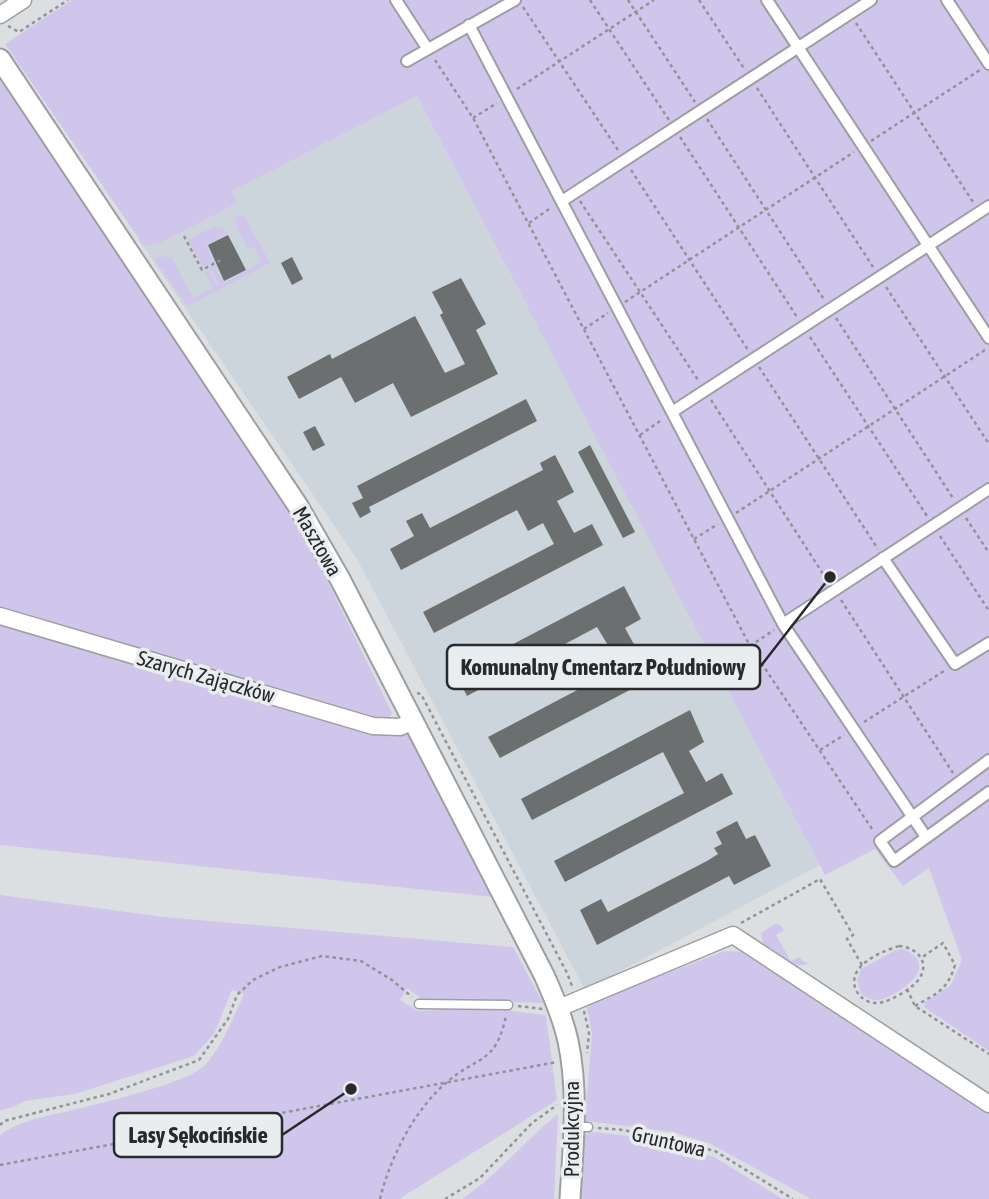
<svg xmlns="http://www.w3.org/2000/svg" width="989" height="1199" font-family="'Asap Condensed',sans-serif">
<rect width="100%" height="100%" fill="#dcdfe2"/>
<path fill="#ccd4dc" d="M 417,96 L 526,305 L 529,305 L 820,865 L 585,990 L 357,559 L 138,239 Z"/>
<path fill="#d0c6eb" d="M 72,0 L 989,0 L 989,1051 L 924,1007 L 925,1002 L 951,985 L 962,960 L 929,868 L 903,886 L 875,849 L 825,875 L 417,96 L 232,191 L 237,203 L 162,242 L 144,246 L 5,44 Z
M 0,80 L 190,361 L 298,527 L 323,572 L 392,713 L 390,718 L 373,720 L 0,610 Z
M 243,214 L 270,263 L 188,306 L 154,260 L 160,256 L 172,258 L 193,298 L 213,288 L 204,271 L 208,269 L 217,286 L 219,285 L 210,268 L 214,266 L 224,283 L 262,262 L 253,246 L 248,249 L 236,227 L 236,218 Z
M 214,227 L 222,229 L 228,233 L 206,245 L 214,262 L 203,268 L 188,239 Z
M 0,622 L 402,732 L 410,736 L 417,749 L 493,897 L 0,845 Z
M 0,895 L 164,917 L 513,947 L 543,1003 L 422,999 L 407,988 L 400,1000 L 418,1011 L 488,1008 L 546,1015 L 557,1100 L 399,1199 L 0,1199 L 0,1135 C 19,1121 42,1117 65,1112 C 92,1105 191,1083 206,1064 C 223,1044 233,1018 244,994 L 232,990 L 214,1034 L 194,1056 L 75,1094 L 25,1101 L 13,1107 L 0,1110 Z
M 775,924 L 780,925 L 784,930 L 776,935 L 791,961 L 799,957 L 804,962 L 809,963 C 793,971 777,955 764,946 L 761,934 L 765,930 Z
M 903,949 C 941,964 904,992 882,999 C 874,1002 867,998 861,994 L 857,980 L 861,969 L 896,950 Z
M 725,951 L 744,952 L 989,1112 L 989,1199 L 811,1199 L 711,1144 L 673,1132 L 585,1121 L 592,1033 L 586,1004 Z
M 558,1114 L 554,1199 L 462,1199 C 498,1175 524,1141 558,1114 Z
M 593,1132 L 638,1137 L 714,1157 L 783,1199 L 581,1199 L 584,1135 Z"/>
<path fill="#6b6f70" d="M 228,235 L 246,270 L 224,281 L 208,245 Z
M 292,257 L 303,279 L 292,285 L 281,263 Z
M 461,278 L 486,324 L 476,330 L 498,374 L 411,417 L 393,383 L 355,403 L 341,377 L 299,399 L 287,377 L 330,354 L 332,359 L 415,316 L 445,373 L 465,364 L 440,315 L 443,313 L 432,292 Z
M 526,399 L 537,421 L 369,507 L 371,512 L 360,518 L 352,503 L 363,498 L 357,486 Z
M 315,426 L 325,445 L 313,451 L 303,432 Z
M 590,445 L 635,532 L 623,538 L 578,452 Z
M 555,455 L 574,492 L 557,501 L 574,533 L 592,524 L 603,545 L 434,633 L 423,612 L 554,544 L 543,523 L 528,531 L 517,510 L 401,570 L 390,549 L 414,536 L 406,521 L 422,513 L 430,528 L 543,470 L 540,463 Z
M 624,586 L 641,619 L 625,628 L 641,657 L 657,649 L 668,670 L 500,758 L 488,737 L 621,667 L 597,627 L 467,696 L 456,674 Z
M 690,710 L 704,742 L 689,751 L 706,782 L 722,773 L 733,794 L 565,882 L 554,861 L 684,793 L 663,752 L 532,820 L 521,799 Z
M 737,821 L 746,839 L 755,835 L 771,866 L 734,885 L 729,876 L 597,945 L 580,910 L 601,899 L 608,912 L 707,861 L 718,854 L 714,848 L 722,844 L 716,832 Z"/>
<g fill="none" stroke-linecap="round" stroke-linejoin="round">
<g stroke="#9c9fa1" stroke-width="11">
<path id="service" d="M 419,1004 L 508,1005
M 574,1127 L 588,1127"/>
</g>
<g stroke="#9c9fa1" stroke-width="14">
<path id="pedestrian" d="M 396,0 L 427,48
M 767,0 L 989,338
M 947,0 L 989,64
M 469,25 L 783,624 L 926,837
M 407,61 L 515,0
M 562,201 L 871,0
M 672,412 L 989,206
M 883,558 L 955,664 L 989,643
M 783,624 L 989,489
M 989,760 L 880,841 L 894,861 L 989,792"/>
</g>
<g stroke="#9c9fa1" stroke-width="19">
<path id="minor" d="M 0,15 L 23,0
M 0,616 L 373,726 L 400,727 L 413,721
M 559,1008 L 733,935 L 989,1104"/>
</g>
<g stroke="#9c9fa1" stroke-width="23">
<path id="tertiary" d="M 0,59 L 298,506 L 340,579 L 544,975 C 554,997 563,1018 568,1041 C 579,1093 573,1147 570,1199"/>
</g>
<path stroke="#919396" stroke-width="2.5" stroke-dasharray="3.5 3.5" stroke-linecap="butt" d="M 590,0 L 669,120
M 628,0 L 695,102
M 699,0 L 745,70
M 523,7 L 618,150
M 856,23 L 973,202
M 8,26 L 19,32 L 68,0
M 435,60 L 473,118 L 750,646 L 874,832
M 757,88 L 873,267
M 517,89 L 654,0
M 473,118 L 497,103
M 707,119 L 825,301
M 680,137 L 797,317
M 871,141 L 980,70
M 631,170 L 748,350
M 580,201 L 698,380
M 529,223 L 552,207
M 184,236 L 202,270 L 221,260
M 886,287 L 989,444
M 625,302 L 854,152
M 836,318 L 953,498
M 584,329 L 608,313
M 810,337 L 927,516
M 759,367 L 878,549
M 711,400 L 827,580
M 640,435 L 663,419
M 736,513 L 985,350
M 966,518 L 989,553
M 940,536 L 989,611
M 694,539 L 718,524
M 841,600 L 953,773
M 750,646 L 774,630
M 417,693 L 421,694 L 567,973 L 572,986
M 864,722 L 944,671
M 820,750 L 844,735
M 741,923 L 820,879 L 853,935 L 847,939 L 862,965
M 899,946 C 916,947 931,962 919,979 C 913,988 894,999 883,1002 C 864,1008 846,987 858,970 C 866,958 886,950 899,946 Z
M 907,989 L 915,1006 L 989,1054
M 518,1006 L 543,1009
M 915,1006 C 937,993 947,991 955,965 L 943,943 L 921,958
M 584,1011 L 589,1033 L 587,1053
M 0,1125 L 4,1121 L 109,1094 L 199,1060 L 228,1019 L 237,995 L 253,980 L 280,967 L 322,956 L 361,961 L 392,980 L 412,997
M 598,1128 L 624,1130 L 715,1151 L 793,1199
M 0,1165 L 557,1062
M 380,1199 C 390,1158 414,1110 447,1082 C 480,1054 495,1065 506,1016
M 445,1199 L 480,1178 L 532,1123 L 557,1105"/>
<use href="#service" stroke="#fff" stroke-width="8"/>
<use href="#pedestrian" stroke="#fff" stroke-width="10"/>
<use href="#minor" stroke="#fff" stroke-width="16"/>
<use href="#tertiary" stroke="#fff" stroke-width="19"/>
</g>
<g text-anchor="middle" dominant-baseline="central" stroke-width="7" stroke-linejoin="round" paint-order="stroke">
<g font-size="21" fill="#28292a" stroke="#e9edef">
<text transform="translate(318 541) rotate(60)">Masztowa</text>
<text transform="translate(206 676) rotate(16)">Szarych Zajączków</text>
<text transform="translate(571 1129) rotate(-90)">Produkcyjna</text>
<text transform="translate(669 1141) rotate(13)">Gruntowa</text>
</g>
</g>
<path fill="none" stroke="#28292a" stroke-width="2.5" d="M830 577L760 667M351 1089L282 1135"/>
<g fill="#28292a" stroke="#e9edef" stroke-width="2.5">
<circle cx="830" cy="577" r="7"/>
<circle cx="351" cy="1089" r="7"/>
</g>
<g fill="#e9edef" stroke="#28292a" stroke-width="2.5">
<rect x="447" y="645" width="313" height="44" rx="7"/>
<rect x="114" y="1113" width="168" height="44" rx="7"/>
</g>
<g font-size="23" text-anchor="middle" font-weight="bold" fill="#28292a">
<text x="603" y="675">Komunalny Cmentarz Południowy</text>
<text x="198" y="1143">Lasy Sękocińskie</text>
</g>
</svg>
